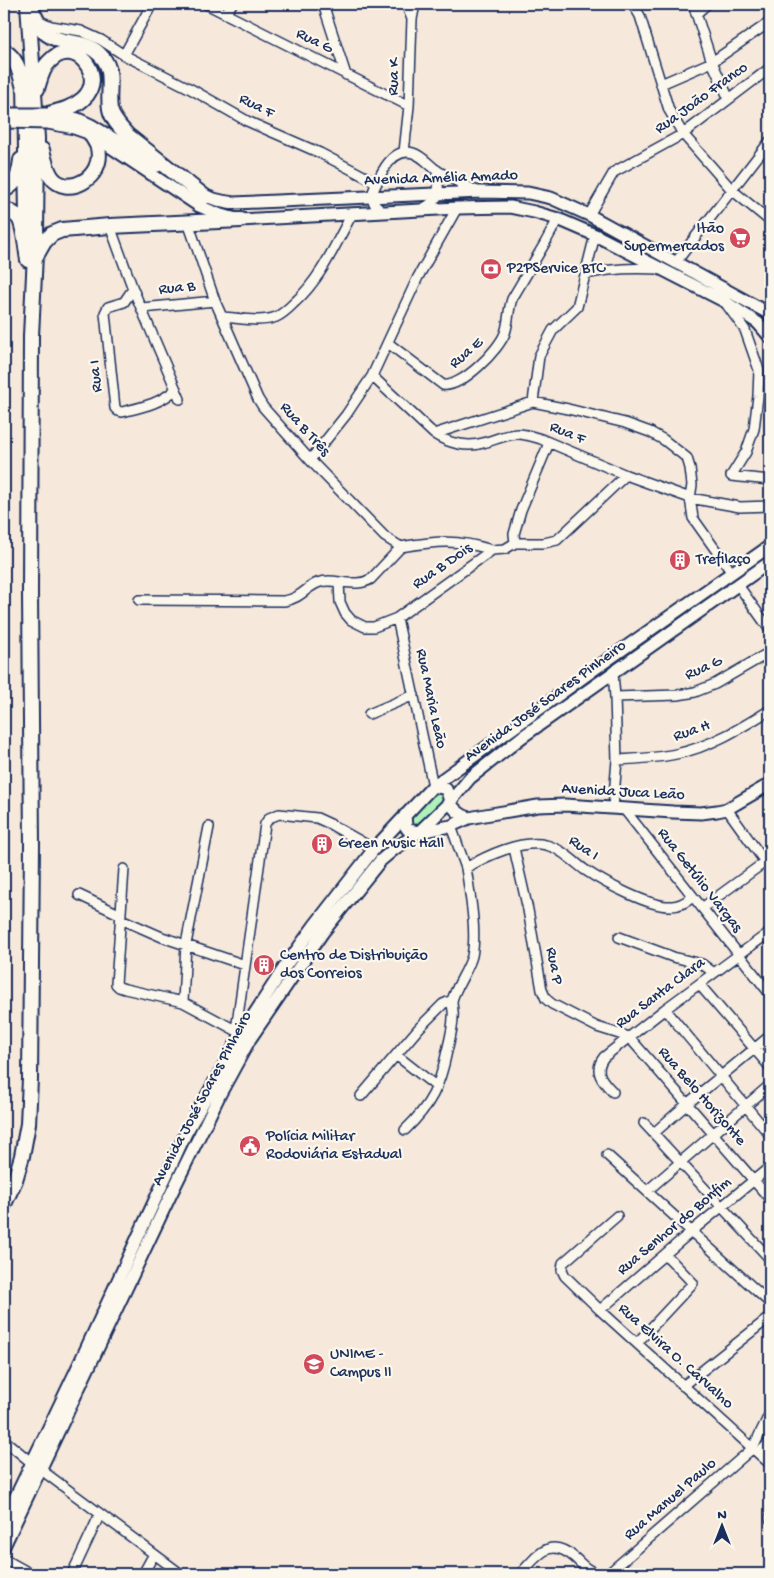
<svg xmlns="http://www.w3.org/2000/svg" width="774" height="1578" font-family="'Gochi Hand',sans-serif">
<rect width="100%" height="100%" fill="#f6e8db"/>
<filter id="ink" filterUnits="userSpaceOnUse"><feTurbulence type="fractalNoise" baseFrequency=".02" numOctaves="2"/><feDisplacementMap in="SourceGraphic" scale="10" xChannelSelector="R" yChannelSelector="G"/><feConvolveMatrix kernelMatrix="1 2 1 2 8 2 1 2 1" color-interpolation-filters="sRGB"/></filter>
<g filter="url(#ink)">
<path fill="#b0f1ba" stroke="#66908c" d="M 433,793 L 441,793 L 444,797 L 445,802 L 413,827 L 411,826 L 408,818 Z"/>
<g fill="none" stroke-linecap="round" stroke-linejoin="round">
<g stroke="#1b2f5e" stroke-width="12">
<path id="minor" d="M 206,4 L 409,106
M 323,4 L 346,75
M 406,4 L 412,19
M 633,4 L 640,16 L 669,110 L 683,134 L 732,190 L 770,221
M 693,4 L 712,62 L 729,99
M 225,14 L 232,4
M 696,14 L 707,4
M 38,20 L 51,26 L 81,31 L 101,40 L 124,55 L 189,88 L 247,121 L 320,153 L 377,183
M 124,55 L 152,4
M 661,84 L 712,62 L 770,22
M 404,152 L 409,106 L 412,19 L 415,4
M 422,209 C 444,197 438,193 437,170
M 382,212 L 375,205 L 371,197 C 377,181 390,146 413,153 C 423,156 430,166 438,171 C 451,179 464,185 477,191
M 589,215 L 614,172 L 683,134 L 770,68
M 188,222 L 215,301 L 258,399 L 263,407 L 310,460 L 385,537 L 401,547 C 437,541 457,539 492,550
M 110,226 L 133,289 L 180,399
M 676,262 L 770,141
M 586,274 C 612,268 633,268 660,269
M 133,289 L 124,302 L 108,307 L 105,313 L 115,408 L 118,411 L 122,412 C 142,407 160,404 176,389
M 727,305 L 745,330 L 759,370 L 758,396 L 754,429 L 746,452 L 731,476 L 770,480
M 142,308 L 215,301
M 223,317 C 239,318 261,323 276,317 C 283,314 289,308 294,303 C 321,279 335,245 352,214
M 388,343 L 443,385 C 461,388 499,350 505,333 C 509,322 508,310 512,299 L 545,243 L 558,219
M 372,376 L 434,434 C 448,443 467,448 483,443 C 495,440 506,434 518,434 C 526,434 534,437 541,439 L 626,475 L 690,498 L 740,507 L 770,506
M 533,402 L 539,356 L 553,330 L 577,307 L 595,235
M 434,434 L 533,402 L 568,409 L 625,423 L 650,432 L 664,440 L 687,458 L 690,468 L 692,485 L 690,498 L 693,518 L 732,573
M 310,460 L 346,415 L 372,376 L 418,277 L 457,208
M 515,543 L 514,534 L 521,510 L 549,443
M 339,582 C 350,583 361,585 371,579 L 401,547
M 738,585 L 770,630
M 139,600 L 284,601 C 309,597 308,576 339,582 L 340,602 L 345,613 L 351,620 L 365,627 L 374,627 L 397,618 L 492,550 L 505,549 L 515,543 L 544,543 L 557,540 L 626,475
M 397,618 L 433,786
M 613,673 L 615,697 L 617,760 L 613,808
M 615,697 L 678,695 L 695,692 L 715,684 L 770,652
M 369,714 L 414,695
M 617,760 C 637,759 657,758 676,754 C 710,747 741,728 770,710
M 624,809 L 770,994
M 727,809 L 770,869
M 451,826 L 466,868 C 486,856 522,839 546,845 C 560,848 573,861 585,870 C 603,882 651,908 672,906 C 680,906 687,901 693,897
M 514,848 L 528,910 L 542,990 L 546,999 L 552,1004 L 597,1027 L 629,1037 L 770,1199
M 124,869 L 116,984 L 119,987 L 125,989 L 183,1002 L 239,1032
M 79,895 L 121,915
M 702,908 L 765,862
M 121,919 L 162,937 L 245,965
M 619,937 L 673,957 L 702,964 L 714,973
M 699,984 L 770,1067
M 183,1002 L 186,944 L 209,827
M 665,1009 L 770,1135
M 236,1030 L 265,824 L 269,818 L 279,814 L 317,818 L 330,824 L 374,849
M 396,1055 L 437,1087
M 613,1092 C 602,1081 593,1071 604,1057 L 665,1009 L 770,932
M 361,1096 L 419,1028 L 443,1004 L 452,1000
M 644,1123 L 770,1259
M 405,1130 C 431,1105 440,1086 447,1051 C 450,1039 453,1028 453,1017 C 454,1012 452,1007 452,1002 C 452,993 469,969 472,956 C 477,931 470,894 466,868
M 654,1133 L 687,1104 L 770,1036
M 607,1155 L 770,1303
M 647,1191 L 770,1085
M 617,1216 L 563,1263 L 562,1270 L 565,1276 L 600,1310 L 770,1464
M 600,1310 L 692,1231 L 770,1167
M 637,1343 L 693,1283 L 665,1254
M 683,1386 L 770,1317
M 4,1440 L 32,1463
M 759,1453 L 770,1442
M 40,1469 L 181,1574
M 770,1517 L 770,1519
M 4,1559 L 31,1574
M 72,1574 L 100,1514
M 143,1574 L 154,1554
M 520,1574 C 538,1556 549,1535 575,1558 C 584,1566 585,1569 597,1574
M 608,1574 L 753,1448 L 770,1413"/>
</g>
<g stroke="#1b2f5e" stroke-width="15">
<path id="major" d="M 50,114 L 78,119 L 91,125 L 158,166
M 48,123 L 74,128 L 91,134 L 199,206 L 221,215 L 241,220 L 457,208 L 510,207 L 534,212 L 558,219 L 595,235 L 724,301 L 758,323 L 770,337
M 198,192 C 209,199 221,201 234,203 L 480,192 L 528,193 L 551,198 L 589,215 L 770,314
M 433,786 L 446,789 C 448,793 448,796 450,801 C 453,810 461,815 469,818
M 405,815 L 406,827 L 408,830 L 419,832 L 451,826 L 469,818 L 485,815 L 538,806 L 565,805 L 673,812 L 701,813 L 717,811 L 727,809 L 770,784
M 4,1521 L 75,1373 L 186,1133 L 242,1033 L 284,968 L 314,926 L 374,849 L 433,786 L 596,668 L 770,546
M 4,1546 L 171,1194 L 220,1094 L 250,1039 L 323,932 L 380,861 L 393,850 L 419,832 L 450,802 L 470,778 L 522,737 L 770,562"/>
</g>
<g stroke="#1b2f5e" stroke-width="18">
<path id="highway" d="M 31,8 C 35,16 39,28 47,34 C 64,47 85,37 102,57 C 115,71 107,92 110,109 C 112,119 120,127 127,135 L 205,197
M 4,51 C 18,59 20,74 24,88
M 25,80 L 27,218
M 37,89 C 40,79 42,68 50,61 C 75,35 108,77 83,99 C 73,108 61,111 48,114
M 42,150 C 44,158 46,168 51,176 C 66,199 105,178 98,148 C 97,143 93,139 91,134
M 4,190 C 18,183 19,174 21,160
M 4,209 C 9,211 14,213 18,217 C 24,224 26,249 28,260
M 36,256 L 44,242 L 52,234 L 62,230 L 110,226 L 241,220
M 4,1204 L 15,1180 L 22,1156 L 28,1124 L 30,1079 L 32,845 L 30,593 L 31,336 L 36,234 L 37,138 L 28,4"/>
</g>
<use href="#minor" stroke="#fbf7ec" stroke-width="9"/>
<use href="#major" stroke="#fbf7ec" stroke-width="11"/>
<use href="#highway" stroke="#fbf7ec" stroke-width="14"/>
<g stroke="#1b2f5e" stroke-width="15" stroke-linecap="butt">
<path id="major-bridge" d="M 6,114 L 48,114
M 6,122 L 48,123"/>
</g>
<use href="#major-bridge" stroke="#fbf7ec" stroke-width="11"/>
</g>
</g>
<defs>
<g id="supermarket-disc" transform="scale(1.125)"><circle r="9.5" fill="#d1495b" stroke="#fbf7ec"/><path d="M-6-5.5h2.5l.6 2H6L4.5 2H-2.5L-4.4-4H-6ZM-1.5 3.2a1.3 1.3 0 1 0 .1 0ZM3 3.2a1.3 1.3 0 1 0 .1 0Z" fill="#fff"/></g>
<g id="bank-disc" transform="scale(1.125)"><circle r="9.5" fill="#d1495b" stroke="#fbf7ec"/><path d="M-6-4H6V4H-6ZM0-2.3a2.3 2.3 0 1 0 0 4.6a2.3 2.3 0 1 0 0-4.6Z" fill="#fff"/></g>
<g id="building-disc" transform="scale(1.125)"><circle r="9.5" fill="#d1495b" stroke="#fbf7ec"/><path d="M-4-6H4V6H1V3H-1V6H-4ZM-2.5-4.3h1.7v1.8h-1.7ZM.8-4.3h1.7v1.8H.8ZM-2.5-1h1.7V.8h-1.7ZM.8-1h1.7V.8H.8Z" fill="#fff"/></g>
<g id="civic-disc" transform="scale(1.125)"><circle r="9.5" fill="#d1495b" stroke="#fbf7ec"/><path d="M-.6-6.5H3V-4.5H.6V-3L4-1V1h2V6H-6V1h2V-1L-.6-3ZM-1.2 2.5V6h2.4V2.5Z" fill="#fff"/></g>
<g id="university-disc" transform="scale(1.125)"><circle r="9.5" fill="#d1495b" stroke="#fbf7ec"/><path d="M0-5L7-2L0 1L-7-2ZM-4 1L0 2.5L4 1V4Q0 6-4 4Z" fill="#fff"/></g>
</defs>
<g fill-rule="evenodd">
<use href="#supermarket-disc" x="740" y="238"/>
<use href="#bank-disc" x="491" y="269"/>
<use href="#building-disc" x="680" y="560"/>
<use href="#building-disc" x="322" y="844"/>
<use href="#building-disc" x="264" y="965"/>
<use href="#civic-disc" x="250" y="1146"/>
<use href="#university-disc" x="314" y="1364"/>
</g>
<g text-anchor="middle" dominant-baseline="central" stroke-width="4.5" stroke-linejoin="round" paint-order="stroke">
<g font-size="16" fill="#1b2f5e" stroke="#fbf7ec">
<text transform="translate(314 42) rotate(26)">Rua G</text>
<text transform="translate(395 77) rotate(-88)">Rua K</text>
<text transform="translate(702 99) rotate(-36)">Rua João Franco</text>
<text transform="translate(256 107) rotate(27)">Rua F</text>
<text transform="translate(441 179) rotate(-2)">Avenida Amélia Amado</text>
<text transform="translate(177 289) rotate(-6)">Rua B</text>
<text transform="translate(467 354) rotate(-41)">Rua E</text>
<text transform="translate(97 376) rotate(-95)">Rua I</text>
<text transform="translate(304 430) rotate(48)">Rua B Três</text>
<text transform="translate(567 434) rotate(22)">Rua F</text>
<text transform="translate(443 567) rotate(-35)">Rua B Dois</text>
<text transform="translate(704 669) rotate(-24)">Rua G</text>
<text transform="translate(430 699) rotate(78)">Rua Maria Leão</text>
<text transform="translate(546 702) rotate(-36)">Avenida José Soares Pinheiro</text>
<text transform="translate(692 732) rotate(-19)">Rua H</text>
<text transform="translate(623 793) rotate(3)">Avenida Juca Leão</text>
<text transform="translate(583 849) rotate(34)">Rua I</text>
<text transform="translate(699 881) rotate(52)">Rua Getúlio Vargas</text>
<text transform="translate(553 966) rotate(79)">Rua P</text>
<text transform="translate(661 994) rotate(-37)">Rua Santa Clara</text>
<text transform="translate(701 1097) rotate(49)">Rua Belo Horizonte</text>
<text transform="translate(203 1099) rotate(-62)">Avenida José Soares Pinheiro</text>
<text transform="translate(675 1227) rotate(-40)">Rua Senhor do Bonfim</text>
<text transform="translate(675 1357) rotate(42)">Rua Elvira O. Carvalho</text>
<text transform="translate(671 1500) rotate(-41)">Rua Manuel Paulo</text>
</g>
<g font-size="16" fill="#1b2f5e" stroke="#fbf7ec" text-anchor="start">
<text x="724" y="229" text-anchor="end">Itão<tspan x="724" dy="18">Supermercados</tspan></text>
<text x="507" y="269">P2PService BTC</text>
<text x="696" y="560">Trefilaço</text>
<text x="338" y="844">Green Music Hall</text>
<text x="280" y="956">Centro de Distribuição<tspan x="280" dy="18">dos Correios</tspan></text>
<text x="266" y="1137">Polícia Militar<tspan x="266" dy="18">Rodoviária Estadual</tspan></text>
<text x="330" y="1355">UNIME -<tspan x="330" dy="18">Campus II</tspan></text>
</g>
</g>
<rect width="774" height="1578" fill="none" stroke="#fbf7ec" stroke-width="20"/>
<rect x="10" y="10" width="754" height="1558" fill="none" stroke="#1b2f5e" stroke-width="2" filter="url(#ink)"/>
<g transform="translate(722 1526)" stroke="#fbf7ec" stroke-width="4" paint-order="stroke">
<path d="M0-4L9 19L0 12L-9 19Z" fill="#1b2f5e"/>
<text y="-8" font-size="14" font-weight="bold" text-anchor="middle" fill="#1b2f5e">N</text>
</g>
</svg>
